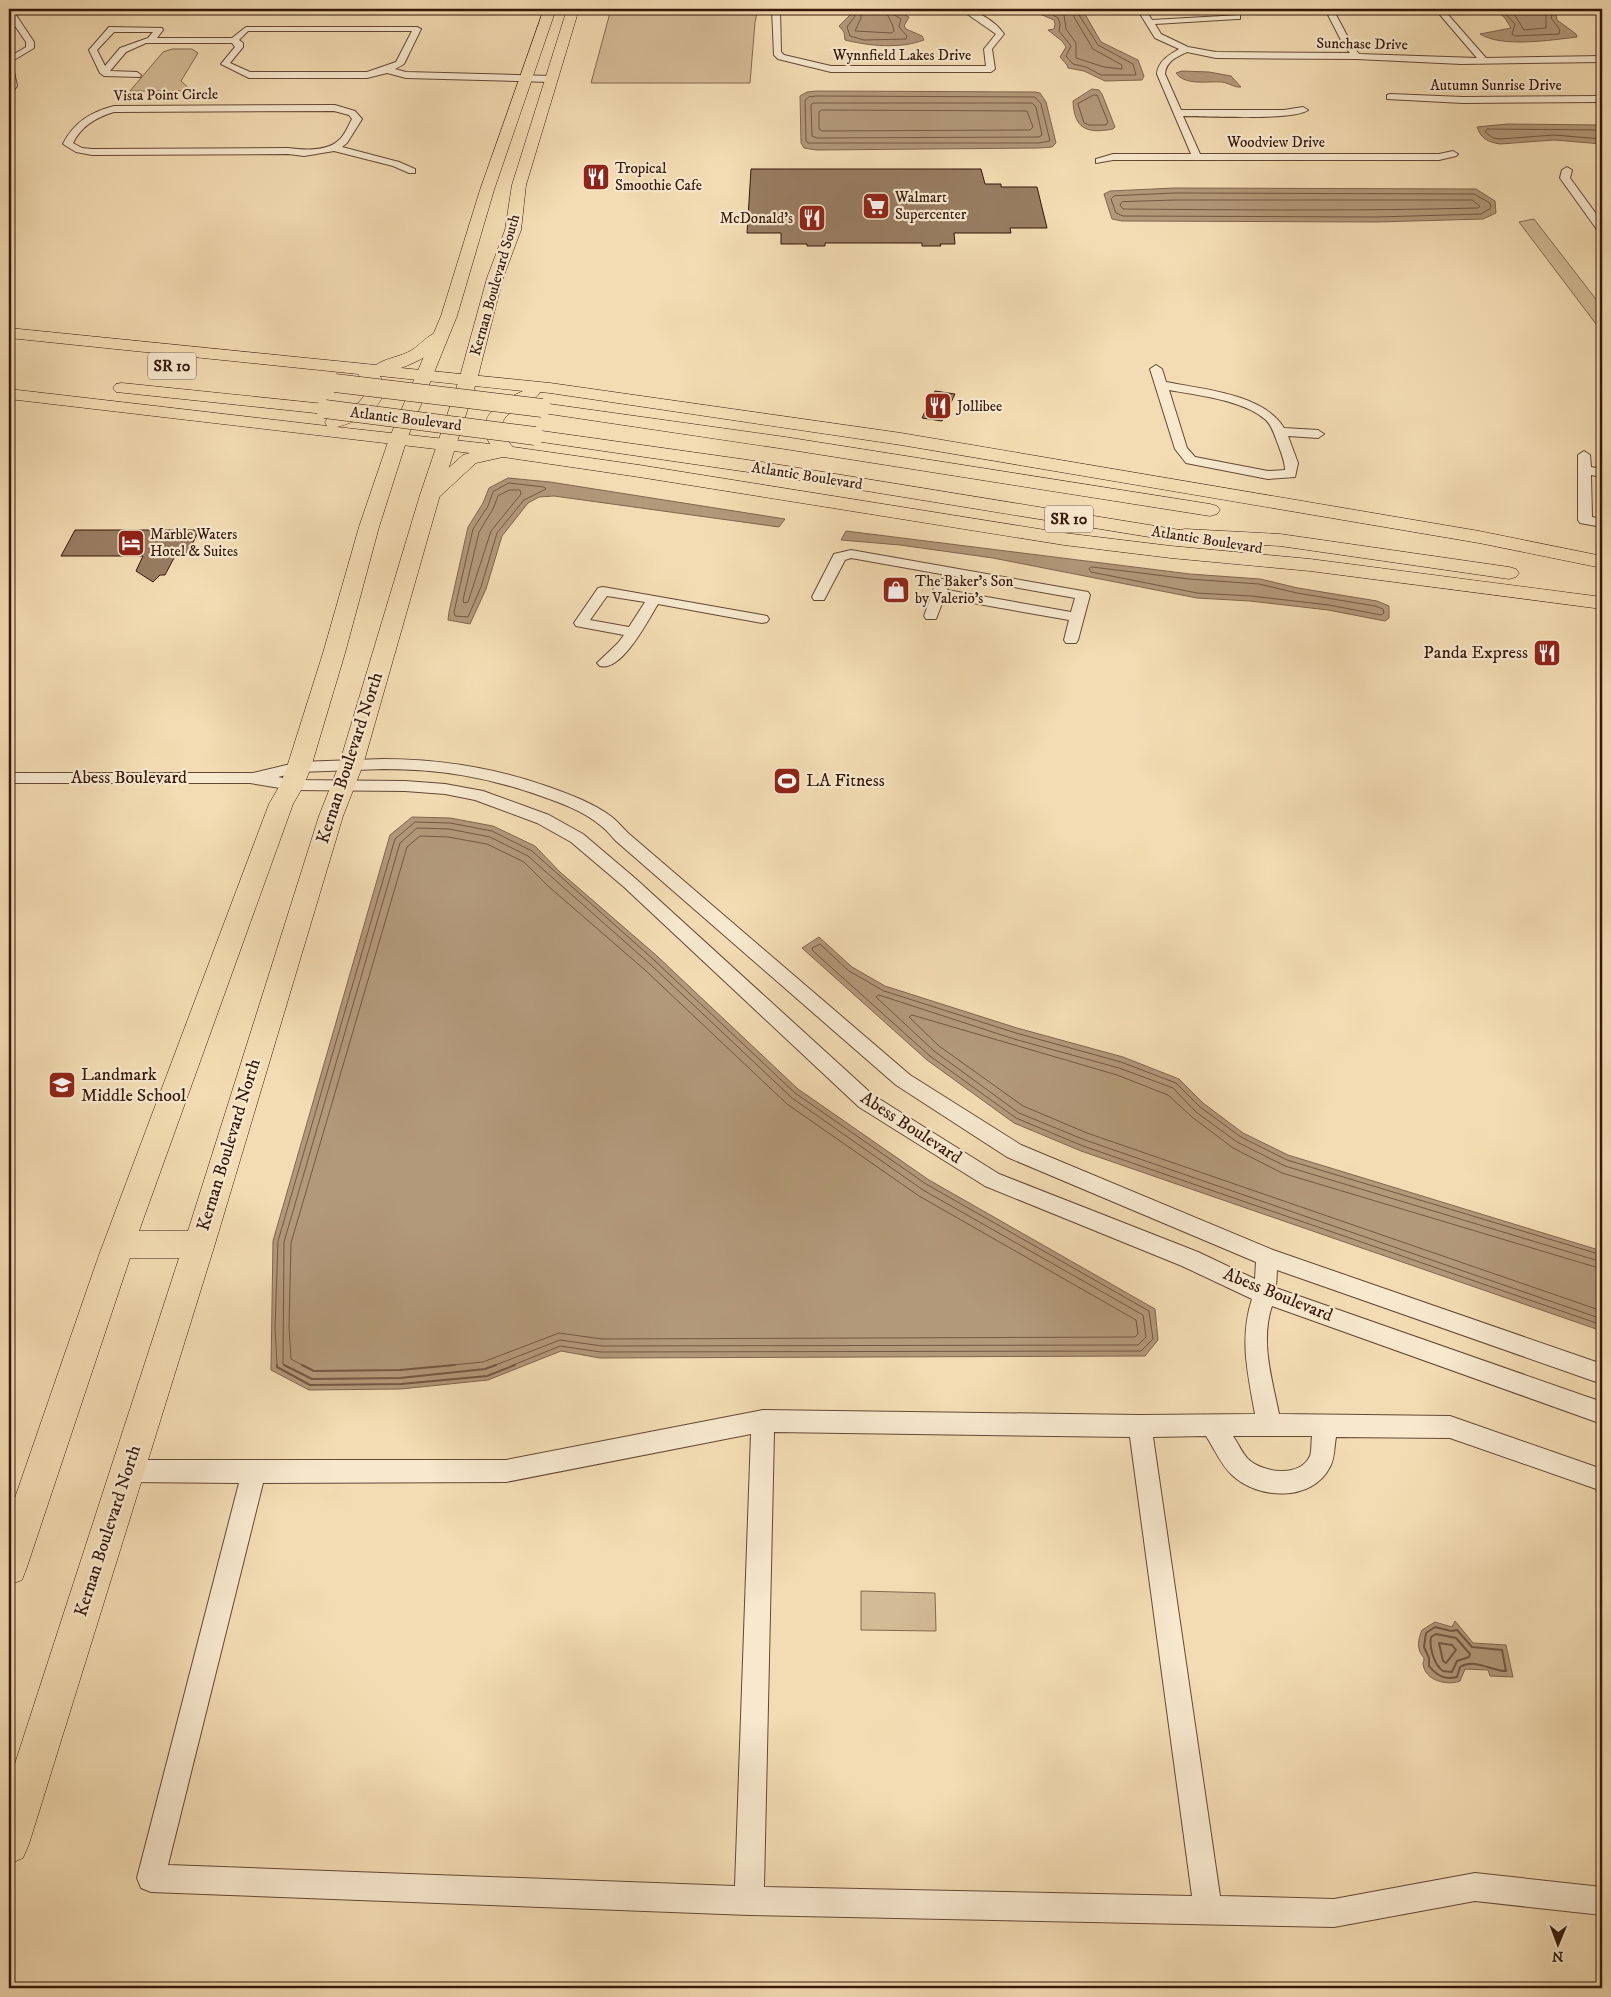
<svg xmlns="http://www.w3.org/2000/svg" width="1611" height="1997" font-family="'IM FELL DW Pica',serif">
<rect width="100%" height="100%" fill="#f3dcb3"/>
<filter id="stains"><feTurbulence type="fractalNoise" baseFrequency=".004" numOctaves="4"/><feColorMatrix values="0 0 0 0 .2 0 0 0 0 .09 0 0 0 0 .02 0 0 0 .5 -.17"/></filter>
<radialGradient id="worn" r=".72"><stop offset=".6" stop-color="#630" stop-opacity="0"/><stop offset="1" stop-color="#630" stop-opacity=".3"/></radialGradient>
<path fill="#d3bb96" stroke="#846950" d="M 611,9 L 758,9 L 755,22 L 750,83 L 591,83 Z
M 172,49 L 192,49 L 198,53 L 181,81 L 192,91 L 130,91 L 163,52 Z
M 1534,219 L 1602,307 L 1602,332 L 1519,222 Z
M 861,1591 L 935,1593 L 936,1631 L 861,1630 Z"/>
<path fill="#b2997a" stroke="#80654e" d="M 848,9 L 893,9 L 909,17 L 904,26 L 906,29 L 922,36 L 924,40 C 900,49 869,46 845,40 L 844,32 L 839,26 L 851,14 Z
M 1028,9 L 1082,9 L 1101,42 L 1138,60 L 1144,76 L 1142,80 L 1105,81 L 1084,71 L 1068,68 L 1067,65 L 1060,57 L 1066,47 L 1062,41 L 1048,30 L 1054,29 L 1055,24 L 1054,20 Z
M 1494,9 L 1562,9 L 1556,14 L 1557,20 L 1576,34 L 1577,37 C 1551,40 1502,48 1480,34 L 1511,28 L 1505,18 Z
M 1182,71 L 1209,72 L 1231,76 L 1241,87 C 1235,88 1229,83 1222,82 C 1208,81 1185,86 1176,73 Z
M 1092,89 L 1099,90 L 1102,94 L 1115,127 L 1113,129 C 1087,134 1074,129 1073,101 Z
M 817,91 L 1035,92 L 1040,93 L 1046,102 L 1056,143 L 1052,147 L 1040,148 L 816,150 L 804,148 L 801,143 L 800,96 L 807,92 Z
M 1507,124 L 1602,125 L 1602,144 L 1554,140 L 1500,144 C 1487,142 1481,138 1477,127 Z
M 1174,188 L 1476,189 L 1495,201 L 1496,213 L 1483,219 L 1377,222 L 1122,221 L 1112,219 L 1104,194 L 1110,191 Z
M 508,478 L 550,482 L 785,519 L 779,527 L 554,496 L 539,497 L 528,503 L 502,536 L 486,589 L 470,624 L 448,620 L 449,612 L 468,527 L 483,503 L 489,488 Z
M 846,531 L 1190,574 L 1260,579 L 1298,588 L 1377,601 L 1389,606 L 1389,618 L 1385,621 L 1328,610 L 1250,601 L 1197,598 L 993,558 L 900,545 L 841,540 Z
M 412,817 L 450,818 L 493,826 L 535,846 L 560,872 L 657,956 L 798,1089 L 929,1180 L 1155,1309 L 1158,1340 L 1145,1356 L 600,1358 L 561,1351 L 488,1380 L 401,1389 L 309,1390 L 271,1370 L 273,1241 L 390,835 Z
M 819,937 L 852,967 L 885,986 L 1017,1028 L 1123,1057 L 1179,1079 L 1203,1103 L 1243,1133 L 1288,1155 L 1602,1251 L 1602,1331 L 1081,1151 L 1014,1123 L 927,1060 L 802,948 Z
M 1455,1621 L 1473,1643 L 1506,1645 L 1513,1677 L 1490,1676 L 1488,1670 L 1465,1669 L 1460,1681 C 1448,1686 1424,1681 1423,1663 C 1423,1662 1424,1661 1424,1659 C 1424,1657 1421,1655 1420,1652 C 1417,1644 1419,1637 1422,1630 L 1435,1622 L 1452,1627 Z"/>
<g fill="none" stroke-linecap="round" stroke-linejoin="round">
<path stroke="#745842" stroke-width="1" d="M 854,9 L 855,16 L 847,27 L 850,36 L 864,40 L 906,39 L 907,36 L 899,27 L 901,19 L 893,14 L 892,9
M 861,9 L 861,18 L 855,31 L 892,33 L 894,31 C 893,22 887,18 886,9
M 1043,9 L 1058,18 L 1060,24 L 1059,31 L 1071,46 L 1066,56 L 1073,64 L 1086,67 L 1101,75 L 1136,75 L 1133,64 L 1098,45 L 1079,15 L 1078,9
M 1057,9 L 1064,15 L 1066,29 L 1076,43 L 1076,58 L 1104,67 L 1122,69 L 1122,65 L 1093,49 L 1074,17 L 1072,9
M 1501,9 L 1515,24 L 1512,34 L 1515,36 L 1559,34 L 1560,30 L 1551,18 L 1554,9
M 1511,9 L 1524,30 L 1546,28 L 1546,9
M 1094,95 L 1097,95 L 1108,122 L 1106,125 L 1089,125 L 1084,123 L 1078,104 Z
M 817,96 L 1035,97 L 1041,104 L 1050,141 L 1039,143 L 808,143 L 806,141 L 805,100 L 809,97 Z
M 814,103 L 1032,103 L 1036,107 L 1042,135 L 1039,137 L 817,138 L 812,136 L 811,105 Z
M 822,110 L 1027,111 L 1033,127 L 1030,130 L 822,131 L 819,129 L 819,112 Z
M 1602,130 L 1487,129 L 1485,132 L 1493,138 L 1500,139 L 1554,135 L 1602,139
M 1175,193 L 1474,194 L 1490,203 L 1491,208 L 1481,214 L 1377,217 L 1123,216 L 1116,213 L 1111,199 L 1114,196 Z
M 1175,200 L 1472,200 L 1480,206 L 1478,208 C 1360,211 1241,210 1123,209 L 1120,205 L 1122,202 Z
M 509,483 L 544,487 L 546,489 L 524,500 L 497,533 L 481,587 L 468,617 L 455,616 L 454,612 L 473,529 L 488,506 L 493,492 Z
M 510,490 L 520,490 L 521,494 L 491,531 L 468,602 L 464,603 L 463,600 L 479,532 L 493,509 L 498,496 Z
M 1092,567 L 1189,579 L 1259,584 L 1297,593 L 1375,606 L 1383,609 L 1384,613 L 1381,615 L 1329,605 L 1251,596 L 1197,593 L 1091,572 L 1089,569 Z
M 1602,1255 L 1287,1160 L 1241,1137 L 1200,1107 L 1176,1083 L 1121,1062 L 1016,1033 L 884,991 L 849,971 L 820,944 L 812,948 L 813,951 L 930,1056 L 1016,1118 L 1083,1146 L 1602,1325
M 1602,1262 L 1285,1166 L 1237,1142 L 1196,1112 L 1173,1088 L 1119,1068 L 1014,1039 L 879,995 L 876,997 L 934,1051 L 1019,1113 L 1085,1140 L 1602,1319
M 1602,1269 L 1282,1173 L 1233,1148 L 1192,1117 L 1168,1095 L 1117,1075 L 912,1015 L 909,1017 L 939,1046 L 1023,1106 L 1087,1133 L 1602,1311
M 277,1366 L 275,1327 L 278,1241 L 395,839 L 415,822 L 450,823 L 492,831 L 532,851 L 654,960 L 795,1093 L 926,1184 L 1149,1311 L 1153,1339 L 1141,1351 L 601,1352 L 560,1346 L 511,1366
M 287,1366 L 283,1364 L 284,1242 L 400,843 L 417,828 L 449,829 L 490,837 L 528,856 L 650,964 L 792,1098 L 923,1190 L 1143,1315 L 1146,1337 L 1138,1345 L 602,1346 L 560,1340 L 493,1366
M 304,1366 L 291,1359 L 289,1327 L 291,1243 L 407,847 L 420,836 L 448,837 L 487,844 L 524,862 L 548,886 L 645,970 L 787,1104 L 919,1196 L 1136,1320 L 1138,1334 L 1135,1337 L 602,1339 L 559,1333 L 483,1362 L 442,1366"/>
<path stroke="#745842" stroke-width="2" d="M 277,1365 L 277,1367 L 310,1385 L 401,1384 L 487,1376 L 515,1365
M 284,1365 L 312,1379 L 400,1378 L 485,1369 L 496,1365
M 302,1365 L 314,1371 L 400,1370 L 455,1365
M 1435,1627 L 1451,1631 L 1457,1630 L 1472,1647 L 1502,1650 L 1506,1671 C 1491,1671 1475,1658 1460,1667 L 1457,1677 C 1445,1680 1437,1676 1429,1666 L 1429,1658 L 1424,1647 L 1426,1633 Z
M 1436,1634 L 1456,1638 L 1470,1654 L 1469,1657 L 1457,1661 L 1452,1672 L 1443,1671 C 1434,1665 1429,1647 1431,1637 Z
M 1439,1643 L 1452,1645 L 1456,1650 L 1446,1663 L 1443,1661 Z"/>
</g>
<path fill="#987d62" stroke="#35170b" d="M 751,169 L 981,169 L 985,184 L 1001,184 L 1001,187 L 1037,187 L 1047,228 L 1010,228 L 1011,233 L 954,233 L 955,244 L 940,244 L 941,246 L 922,246 L 922,243 L 825,243 L 825,246 L 807,246 L 807,244 L 781,244 L 781,233 L 747,233 Z
M 935,391 L 955,394 L 942,421 L 922,418 Z
M 75,530 L 199,530 L 187,555 L 175,556 L 165,575 L 160,575 L 153,582 L 136,571 L 143,556 L 61,556 Z"/>
<g fill="none" stroke-linecap="round" stroke-linejoin="round">
<g stroke="#644835" stroke-width="2">
<path id="minor" d="M 9,9 L 12,9 L 34,42 L 34,48 L 9,63 L 9,57 L 26,47 L 26,42 L 9,17 Z
M 772,9 L 780,9 L 781,52 L 784,55 L 831,66 L 986,66 L 984,49 L 996,34 L 960,9 C 976,9 995,21 1004,34 L 992,49 L 995,69 L 991,72 L 831,72 L 778,59 L 774,55 Z
M 1137,9 L 1145,9 L 1152,20 L 1240,15 L 1240,19 L 1237,19 L 1155,24 L 1161,34 L 1188,47 L 1216,52 L 1350,53 L 1344,46 L 1325,9 L 1333,9 L 1352,45 L 1359,54 L 1477,58 L 1435,9 L 1443,9 L 1486,58 L 1602,56 L 1602,62 L 1461,64 L 1357,59 L 1216,58 L 1187,52 C 1177,57 1166,61 1165,74 L 1181,110 L 1284,110 L 1303,107 L 1308,110 C 1294,121 1205,116 1183,116 L 1200,154 L 1439,154 L 1453,151 L 1458,154 L 1456,156 L 1439,160 L 1113,160 L 1096,163 L 1096,159 L 1113,154 L 1191,154 L 1157,74 C 1158,61 1169,55 1179,49 L 1155,38 Z
M 109,27 L 162,28 L 163,30 L 157,38 L 232,38 L 246,27 L 417,27 L 421,29 L 404,64 L 395,69 L 406,72 L 551,76 L 555,79 L 551,82 L 406,78 L 387,73 L 367,78 L 249,78 L 221,64 L 235,47 L 232,43 L 146,43 L 126,52 L 110,71 L 137,72 L 141,75 L 140,77 L 104,76 L 100,73 L 89,50 ZM 248,31 L 412,31 L 396,62 L 367,72 L 250,72 L 230,63 L 243,47 L 243,43 L 239,40 ZM 114,32 L 153,32 L 148,38 L 120,48 L 105,66 L 97,50 Z
M 9,64 L 13,67 L 17,86 L 12,93 L 9,94 Z
M 1390,94 L 1463,97 L 1602,96 L 1602,102 L 1463,103 L 1387,99 L 1387,95 Z
M 335,105 L 355,111 L 362,119 L 347,143 L 342,147 L 399,162 L 415,169 L 415,173 L 409,173 L 393,166 L 334,151 L 304,156 L 288,154 L 92,155 L 76,152 L 63,144 C 74,122 91,112 114,106 ZM 334,111 L 349,115 L 352,119 C 348,126 345,135 339,140 C 327,152 303,150 288,148 L 92,149 L 82,148 L 73,143 C 81,126 97,117 114,112 Z
M 1567,167 L 1572,170 L 1570,178 L 1602,222 L 1602,232 L 1598,231 L 1560,178 L 1562,170 Z
M 1156,365 L 1162,369 L 1166,382 C 1202,389 1264,394 1284,428 L 1318,430 L 1324,434 L 1318,438 L 1288,436 L 1298,463 L 1295,477 L 1268,479 L 1186,463 L 1175,449 L 1150,369 ZM 1169,390 C 1196,395 1244,400 1266,420 C 1272,426 1275,436 1278,444 C 1281,453 1285,461 1285,470 L 1268,471 L 1195,457 L 1187,448 Z
M 1584,451 L 1590,455 L 1591,467 L 1602,469 L 1602,477 L 1591,475 L 1592,517 L 1602,519 L 1602,527 L 1580,523 L 1578,520 L 1578,455 Z
M 851,550 L 1088,592 L 1090,595 L 1078,640 L 1076,643 L 1066,643 L 1064,640 L 1069,620 L 944,598 L 936,619 L 926,619 L 924,616 L 936,582 L 938,579 L 948,579 L 950,582 L 947,590 L 1071,612 L 1075,598 L 851,558 L 845,560 L 824,600 L 814,600 L 812,597 L 834,554 Z
M 603,587 L 762,615 L 767,616 L 769,619 L 767,622 L 762,623 L 658,604 C 648,620 622,672 600,666 L 597,663 L 618,643 L 624,635 L 581,627 L 576,626 L 574,623 L 598,588 ZM 607,596 L 645,602 L 629,627 L 590,620 Z
M 383,759 C 441,759 495,768 549,787 C 571,795 593,803 612,817 C 617,821 623,828 628,833 L 910,1075 L 1021,1145 L 1273,1250 L 1602,1364 L 1602,1384 L 1277,1270 L 1276,1288 L 1602,1402 L 1602,1424 L 1272,1306 C 1260,1341 1272,1379 1279,1414 L 1450,1416 L 1602,1469 L 1602,1491 L 1450,1438 L 1336,1437 C 1334,1447 1335,1458 1330,1467 C 1312,1502 1258,1500 1232,1475 C 1221,1465 1214,1448 1206,1436 L 1153,1437 L 1220,1896 L 1334,1899 L 1475,1873 L 1602,1887 L 1602,1915 L 1475,1901 L 1334,1927 L 749,1915 L 151,1892 L 141,1888 L 137,1878 L 239,1483 L 126,1482 L 118,1479 L 114,1471 L 118,1463 L 126,1460 L 506,1460 L 763,1410 L 1140,1415 L 1255,1414 C 1248,1374 1239,1339 1252,1299 L 1182,1266 L 985,1186 L 859,1107 L 624,887 L 571,842 L 537,823 L 475,800 L 445,794 L 405,791 L 292,790 L 250,783 L 9,783 L 9,773 L 253,773 L 299,762 ZM 383,769 C 440,769 487,777 541,796 C 561,803 583,811 600,825 C 606,829 611,836 616,841 L 896,1085 L 1007,1157 L 1256,1262 L 1255,1279 L 1198,1252 L 999,1174 L 873,1095 L 636,879 L 583,834 L 549,815 L 483,791 L 445,784 L 405,781 L 292,780 L 278,777 L 299,772 ZM 774,1432 L 1130,1437 L 1192,1896 L 764,1887 ZM 751,1434 L 735,1886 L 168,1865 L 263,1483 L 506,1482 ZM 1233,1436 L 1312,1436 C 1311,1442 1312,1451 1310,1456 C 1300,1478 1263,1473 1248,1459 C 1242,1453 1238,1443 1233,1436 Z"/>
</g>
<g stroke="#35170b" stroke-width="1">
<path id="primary" d="M 544,9 L 556,9 L 494,190 L 457,316 L 407,439 L 379,527 L 345,653 L 311,767 L 304,785 L 293,804 L 139,1231 L 188,1231 L 319,816 L 339,765 L 420,495 L 459,380 L 487,278 L 505,230 L 512,185 L 567,9 L 579,9 L 526,185 L 521,230 L 503,278 L 477,380 L 440,495 L 363,765 L 343,816 L 215,1244 L 29,1844 L 23,1858 L 9,1864 L 9,1782 L 179,1258 L 130,1258 L 27,1567 L 22,1580 L 9,1585 L 9,1515 L 99,1255 L 269,804 L 280,785 L 287,767 L 323,653 L 359,527 L 389,439 L 441,316 L 480,190 Z"/>
</g>
<g stroke="#35170b" stroke-width="1">
<path id="trunk" d="M 9,328 L 376,365 C 385,358 401,357 412,350 C 423,343 432,329 446,332 L 448,336 C 438,351 418,362 401,368 L 550,383 L 901,433 L 1479,531 L 1602,556 L 1602,568 L 1479,543 L 901,445 L 550,393 L 540,392 C 533,409 479,411 513,447 L 639,465 L 1064,533 L 1171,546 L 1310,559 L 1602,597 L 1602,609 L 1310,571 L 1171,558 L 1064,545 L 639,477 L 503,457 L 476,463 L 437,499 L 430,501 L 423,499 L 420,495 L 423,491 L 463,455 L 470,453 L 9,399 L 9,389 L 327,426 L 325,422 L 328,418 C 344,412 365,405 367,386 L 358,374 L 9,338 ZM 380,376 L 523,391 C 501,401 473,417 490,444 L 337,427 C 360,421 395,404 380,376 Z
M 122,383 L 325,404 L 331,405 L 334,409 L 331,413 L 325,414 L 116,392 L 113,388 L 116,384 Z
M 542,403 L 785,437 L 1210,504 L 1217,506 L 1220,510 L 1217,514 L 1210,516 L 785,449 L 536,412 L 533,408 L 536,404 Z
M 535,430 L 762,462 L 1180,530 L 1185,529 L 1280,534 L 1509,567 L 1516,569 L 1519,573 L 1516,577 L 1509,579 L 1280,546 L 1180,540 L 1174,541 L 762,474 L 528,440 L 526,436 L 528,432 Z"/>
</g>
<use href="#minor" fill="#f7e8ce" fill-rule="evenodd"/>
<use href="#primary" fill="#f3dcb3" fill-rule="evenodd"/>
<use href="#trunk" fill="#f3dcb3" fill-rule="evenodd"/>
<g stroke="#35170b" stroke-width="19" stroke-linecap="butt">
<path id="trunk-bridge" d="M 335,383 L 542,408
M 325,409 L 535,436"/>
</g>
<use href="#trunk-bridge" stroke="#f3dcb3" stroke-width="18"/>
</g>
<defs>
<g id="restaurant-square" transform="scale(1.4375)"><rect x="-9" y="-9" width="18" height="18" rx="4" fill="#8f2418" stroke="#f7e8ce"/><path d="M-5-6h1v4h1v-4h1v4h1v-4h1v5L-1.5 .5V6h-2V.5L-5-1ZM5-6V6H3V1.5H1.5Q1.5-4 5-6Z" fill="#fff"/></g>
<g id="supermarket-square" transform="scale(1.4375)"><rect x="-9" y="-9" width="18" height="18" rx="4" fill="#8f2418" stroke="#f7e8ce"/><path d="M-6-5.5h2.5l.6 2H6L4.5 2H-2.5L-4.4-4H-6ZM-1.5 3.2a1.3 1.3 0 1 0 .1 0ZM3 3.2a1.3 1.3 0 1 0 .1 0Z" fill="#fff"/></g>
<g id="hotel-square" transform="scale(1.4375)"><rect x="-9" y="-9" width="18" height="18" rx="4" fill="#8f2418" stroke="#f7e8ce"/><path d="M-6-4.5h1.5V1H6V5H4.5V3h-9V5H-6ZM-4 0a1.8 1.8 0 1 1 3.6 0ZM.5 0V-2.5h3Q6-2.5 6 0Z" fill="#fff"/></g>
<g id="shop-square" transform="scale(1.4375)"><rect x="-9" y="-9" width="18" height="18" rx="4" fill="#8f2418" stroke="#f7e8ce"/><path d="M-5-2.5h2.3a2.7 3.5 0 0 1 5.4 0H5L5.5 6h-11ZM-1.5-2.5h3a1.5 2.3 0 0 0-3 0Z" fill="#fff"/></g>
<g id="stadium-square" transform="scale(1.4375)"><rect x="-9" y="-9" width="18" height="18" rx="4" fill="#8f2418" stroke="#f7e8ce"/><path d="M0-5a6.5 5 0 1 0 0 10a6.5 5 0 1 0 0-10ZM-3.5-1.8h7v3.6h-7Z" fill="#fff"/></g>
<g id="school-square" transform="scale(1.4375)"><rect x="-9" y="-9" width="18" height="18" rx="4" fill="#8f2418" stroke="#f7e8ce"/><path d="M0-5L7-2L0 1L-7-2ZM-4 1L0 2.5L4 1V4Q0 6-4 4Z" fill="#fff"/></g>
</defs>
<g fill-rule="evenodd">
<use href="#restaurant-square" x="596" y="177"/>
<use href="#supermarket-square" x="876" y="206"/>
<use href="#restaurant-square" x="812" y="218"/>
<use href="#restaurant-square" x="938" y="406"/>
<use href="#hotel-square" x="131" y="543"/>
<use href="#shop-square" x="896" y="590"/>
<use href="#restaurant-square" x="1547" y="653"/>
<use href="#stadium-square" x="787" y="781"/>
<use href="#school-square" x="62" y="1085"/>
</g>
<g text-anchor="middle" dominant-baseline="central" stroke-width="4.5" stroke-linejoin="round" paint-order="stroke">
<g font-size="15" fill="#35170b" stroke="#f7e8ce">
<text transform="translate(1362 44) rotate(1)">Sunchase Drive</text>
<text x="902" y="55">Wynnfield Lakes Drive</text>
<text x="1496" y="85">Autumn Sunrise Drive</text>
<text transform="translate(166 95) rotate(-1)">Vista Point Circle</text>
<text x="1276" y="142">Woodview Drive</text>
<text transform="translate(495 285) rotate(-74)">Kernan Boulevard South</text>
<text transform="translate(406 419) rotate(7)">Atlantic Boulevard</text>
<text transform="translate(807 476) rotate(9)">Atlantic Boulevard</text>
<text transform="translate(1207 540) rotate(9)">Atlantic Boulevard</text>
</g>
<g font-size="15" fill="#35170b" stroke="#f7e8ce" text-anchor="start">
<text x="615" y="168">Tropical<tspan x="615" dy="17">Smoothie Cafe</tspan></text>
<text x="895" y="197">Walmart<tspan x="895" dy="17">Supercenter</tspan></text>
<text x="793" y="218" text-anchor="end">McDonald's</text>
<text x="957" y="406">Jollibee</text>
<text x="150" y="534">Marble Waters<tspan x="150" dy="17">Hotel &amp; Suites</tspan></text>
<text x="915" y="581">The Baker's Son<tspan x="915" dy="17">by Valerio's</tspan></text>
</g>
<g fill="#f7e8ce" stroke="#6f5646" stroke-width="1">
<rect x="148" y="352.5" width="48" height="27" rx="4"/>
<rect x="1045" y="505.5" width="48" height="27" rx="4"/>
</g>
<g font-size="16" font-weight="bold" fill="#35170b">
<text x="172" y="366">SR 10</text>
<text x="1069" y="519">SR 10</text>
</g>
<g font-size="18" fill="#35170b" stroke="#f7e8ce" text-anchor="start">
<text x="1528" y="653" text-anchor="end">Panda Express</text>
<text x="806" y="781">LA Fitness</text>
<text x="81" y="1075">Landmark<tspan x="81" dy="21">Middle School</tspan></text>
</g>
<g font-size="18" fill="#35170b" stroke="#f7e8ce">
<text transform="translate(350 758) rotate(-72)">Kernan Boulevard North</text>
<text x="129" y="778">Abess Boulevard</text>
<text transform="translate(911 1128) rotate(33)">Abess Boulevard</text>
<text transform="translate(229 1145) rotate(-73)">Kernan Boulevard North</text>
<text transform="translate(1278 1295) rotate(22)">Abess Boulevard</text>
<text transform="translate(108 1531) rotate(-72)">Kernan Boulevard North</text>
</g>
</g>
<rect width="1611" height="1997" fill="none" stroke="#f3dcb3" stroke-width="30"/>
<rect x="10" y="10" width="1591" height="1977" fill="none" stroke="#35170b" stroke-width="2.5"/>
<rect x="15" y="15" width="1581" height="1967" fill="none" stroke="#35170b"/>
<g transform="translate(1558 1944) rotate(181)" stroke="#f7e8ce" stroke-width="4" paint-order="stroke">
<path d="M0-4L9 19L0 12L-9 19Z" fill="#35170b"/>
<text y="-8" font-size="14" font-weight="bold" text-anchor="middle" fill="#35170b">N</text>
</g>
<rect width="100%" height="100%" filter="url(#stains)"/>
<rect width="100%" height="100%" fill="url(#worn)"/>
</svg>
